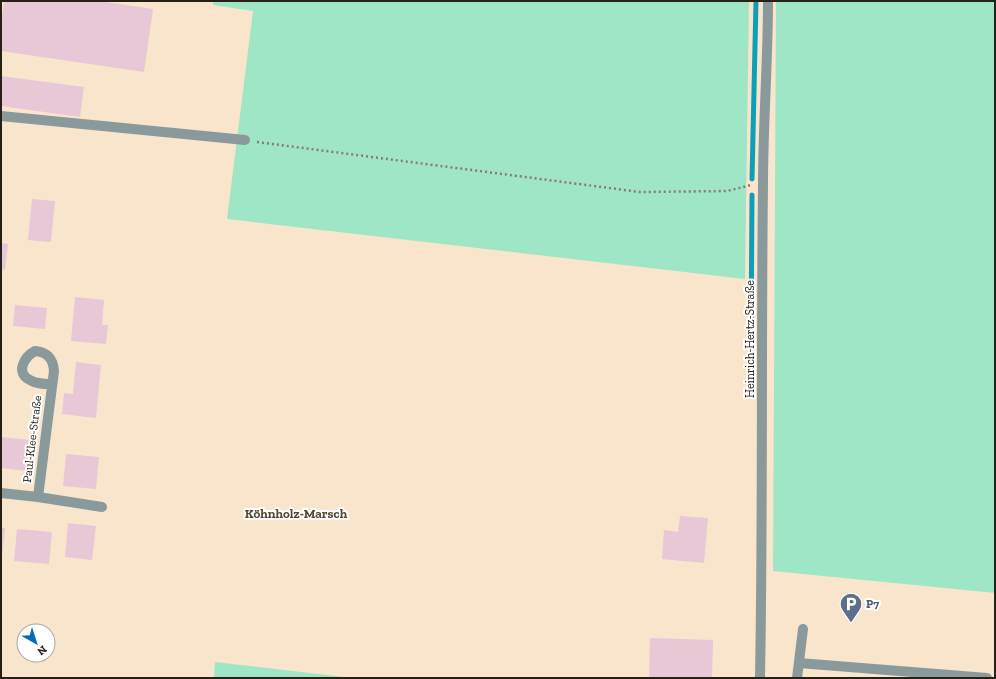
<svg xmlns="http://www.w3.org/2000/svg" width="996" height="679" font-family="'Zilla Slab',serif">
<rect width="100%" height="100%" fill="#f9e5cc"/>
<path fill="#9fe6c6" d="M 213,1 L 749,1 L 745,279 L 227,219 L 253,11 L 213,5 Z
M 776,1 L 995,1 L 995,593 L 773,571 Z
M 215,662 L 353,678 L 214,678 Z"/>
<g fill="none" stroke-linecap="round" stroke-linejoin="round">
<path stroke="#0c9fb7" stroke-width="5" d="M 752,179 L 756,1
M 751,345 L 752,195"/>
</g>
<path fill="#e8c8d6" d="M 4,1 L 99,1 L 153,9 L 144,72 L 1,51 L 1,24 Z
M 1,76 L 84,87 L 80,117 L 1,106 Z
M 32,199 L 55,201 L 51,242 L 28,240 Z
M 1,243 L 8,244 L 5,270 L 1,269 Z
M 75,297 L 104,300 L 102,325 L 108,325 L 106,344 L 71,341 Z
M 15,305 L 47,308 L 45,329 L 13,326 Z
M 76,362 L 101,365 L 96,418 L 62,414 L 64,393 L 73,394 Z
M 1,437 L 30,440 L 27,471 L 1,468 Z
M 66,454 L 99,457 L 96,489 L 63,486 Z
M 680,516 L 708,518 L 704,563 L 662,559 L 664,530 L 678,532 Z
M 68,523 L 96,526 L 92,560 L 65,557 Z
M 1,528 L 5,528 L 2,557 L 1,557 Z
M 17,529 L 52,532 L 49,564 L 14,561 Z
M 650,638 L 713,640 L 712,678 L 649,678 Z"/>
<g fill="none" stroke-linecap="round" stroke-linejoin="round">
<path stroke="#897c6c" stroke-width="2.5" stroke-dasharray="2 3" stroke-linecap="butt" d="M 257,142 L 640,192 L 727,191 L 751,185"/>
<path stroke="#8a9a9c" stroke-width="10" d="M 1,116 L 245,140
M 1,493 L 38,497 L 102,507
M 38,497 L 54,371 C 53,358 47,352 35,351 C 24,357 15,373 30,380 C 36,384 44,384 51,384
M 799,663 L 987,678
M 760,678 C 763,514 761,349 763,185 C 763,123 768,62 768,1
M 797,678 L 803,629"/>
</g>
<defs>
<g id="parking-pin" transform="scale(1.15)"><path d="M0 17L-7.5 6A9.5 9.5 0 1 1 7.5 6Z" fill="#5c6f8a" stroke="#fff"/><path d="M-3.5-5.5H1a3.5 3.5 0 0 1 0 7H-1V5.5H-3.5ZM-1-3.4V-.6H.8a1.4 1.4 0 0 0 0-2.8Z" fill="#fff"/></g>
</defs>
<g fill-rule="evenodd">
<use href="#parking-pin" x="851" y="604"/>
</g>
<g text-anchor="middle" dominant-baseline="central" stroke-width="4" stroke-linejoin="round" paint-order="stroke">
<g font-size="12" fill="#272017" stroke="#fff">
<text transform="translate(750 339) rotate(-90)">Heinrich-Hertz-Straße</text>
<text transform="translate(32 439) rotate(-83)">Paul-Klee-Straße</text>
</g>
<g font-size="12" font-weight="bold" fill="#4e5e75" stroke="#fff" text-anchor="start">
<text x="866" y="604">P7</text>
</g>
<g font-size="13" font-weight="bold" fill="#574832" stroke="#fff">
<text x="296" y="513">Köhnholz-Marsch</text>
</g>
</g>
<rect width="996" height="679" fill="none" stroke="#272017" stroke-width="4"/>
<g transform="translate(36 643) rotate(141)"><circle r="19" fill="#ffffff" stroke="#a9a6a2"/>
<path d="M0-3L7 15L0 10L-7 15Z" fill="#006db8"/>
<text y="-6" font-size="11" font-weight="bold" text-anchor="middle" fill="#272017">N</text>
</g>
</svg>
